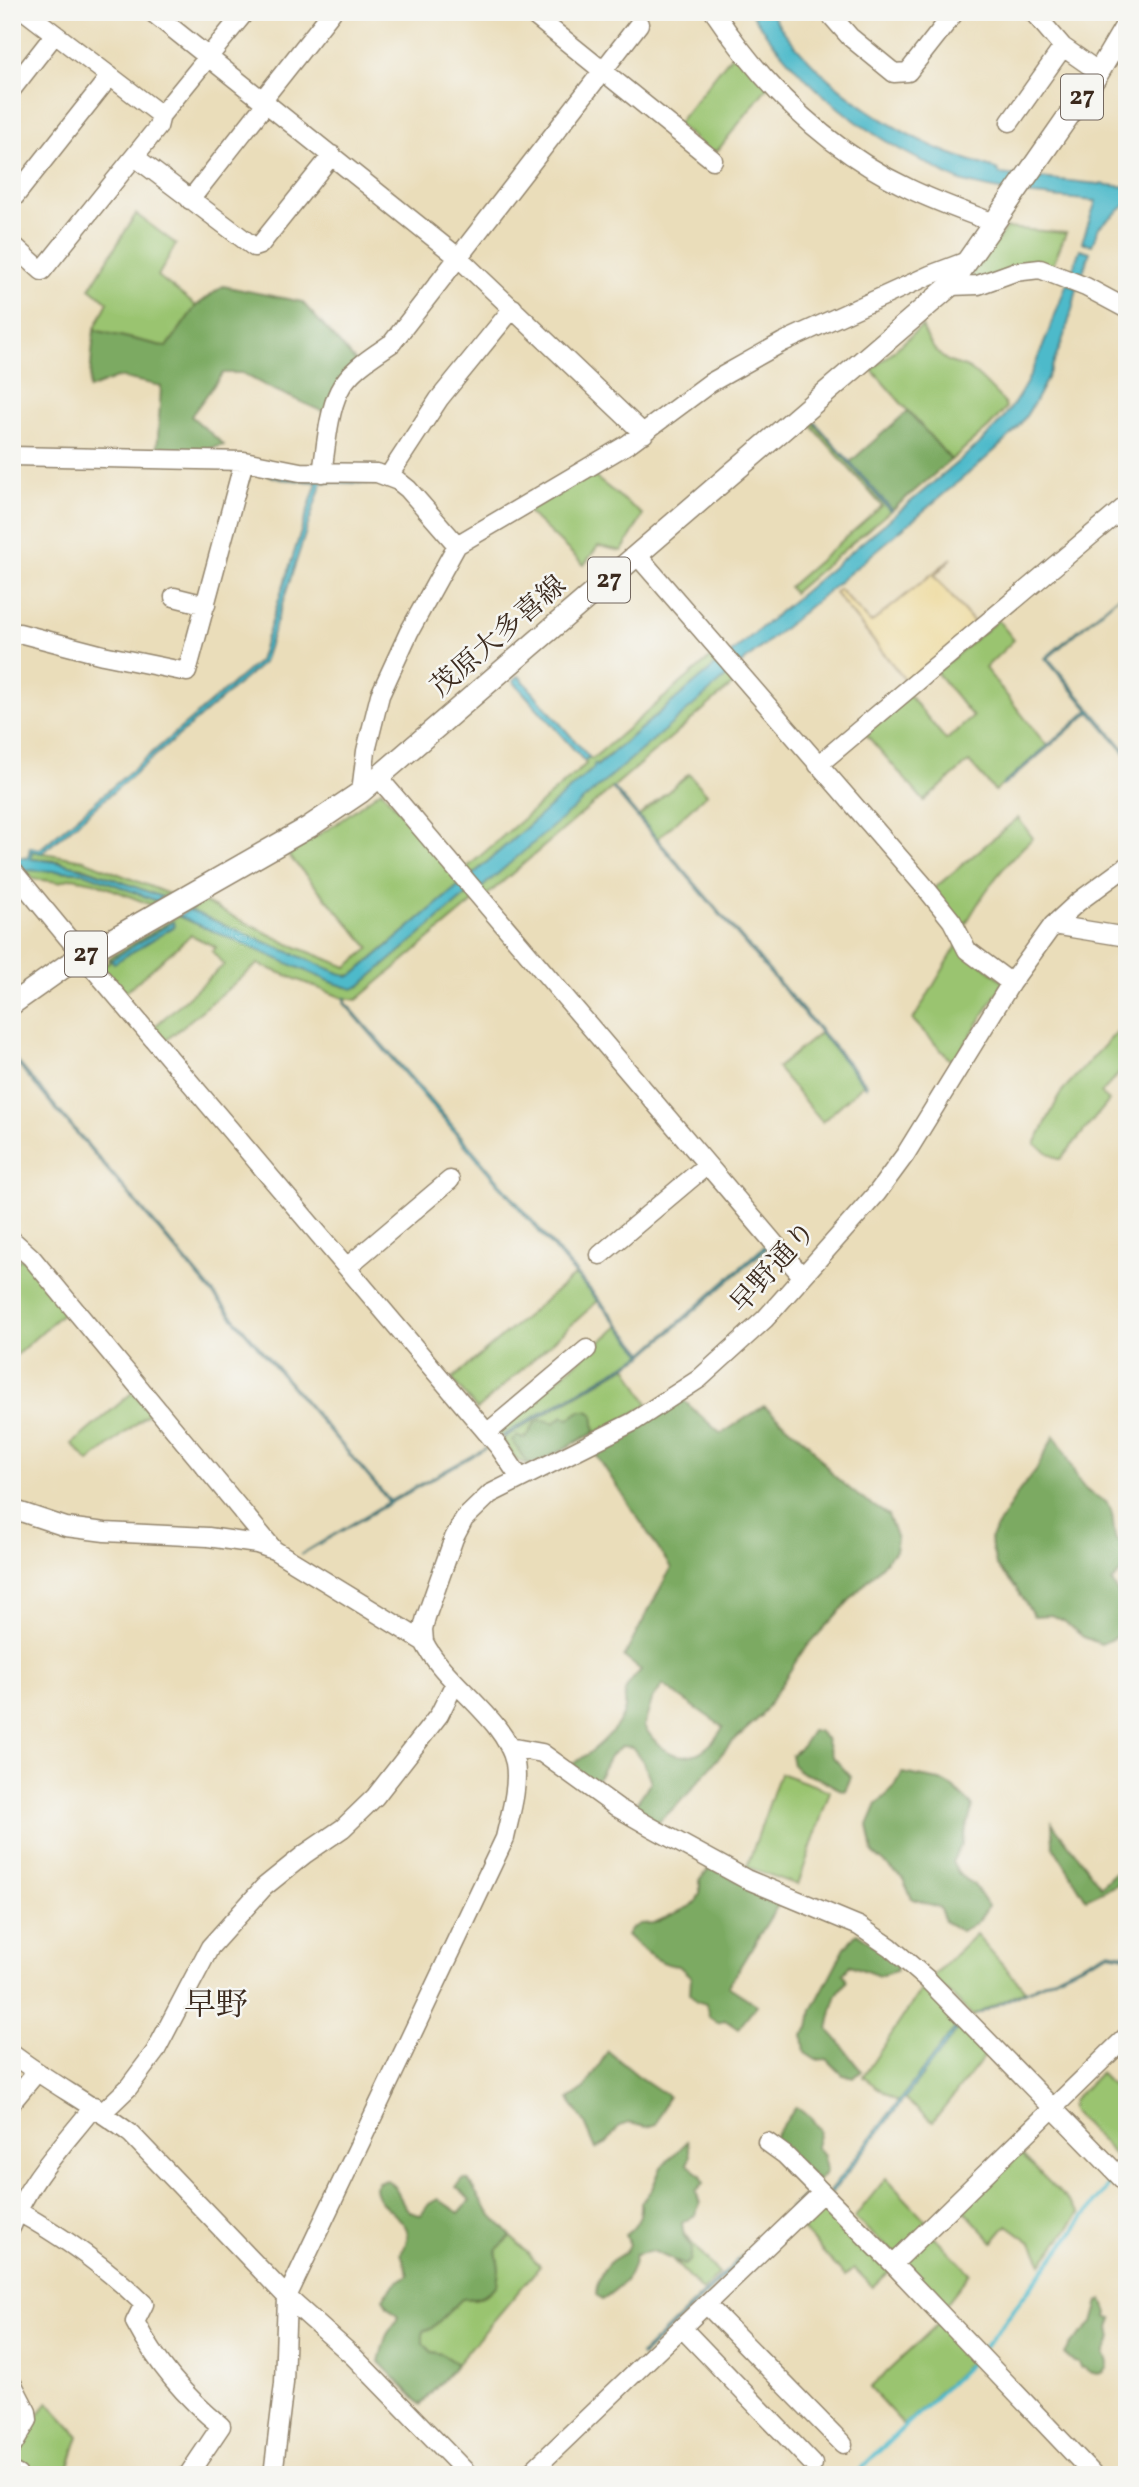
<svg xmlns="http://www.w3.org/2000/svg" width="1139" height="2487" font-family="Vollkorn,'Noto Serif JP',serif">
<rect width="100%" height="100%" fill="#f6f6f2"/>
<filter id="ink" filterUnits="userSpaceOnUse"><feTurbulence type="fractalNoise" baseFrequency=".0143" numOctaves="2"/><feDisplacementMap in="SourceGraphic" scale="14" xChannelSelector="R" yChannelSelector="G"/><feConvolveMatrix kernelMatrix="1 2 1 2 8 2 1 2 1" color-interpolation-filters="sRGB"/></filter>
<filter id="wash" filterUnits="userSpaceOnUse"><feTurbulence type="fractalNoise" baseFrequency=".00686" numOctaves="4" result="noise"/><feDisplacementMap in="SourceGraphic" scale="28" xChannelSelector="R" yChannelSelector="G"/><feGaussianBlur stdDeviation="1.57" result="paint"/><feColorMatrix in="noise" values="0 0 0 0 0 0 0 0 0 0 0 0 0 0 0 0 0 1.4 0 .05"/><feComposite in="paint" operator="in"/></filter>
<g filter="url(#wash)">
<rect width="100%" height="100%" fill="#eaddba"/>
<path fill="#9ac470" stroke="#6a7747" stroke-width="2" d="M 734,52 L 768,86 L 718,150 L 710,152 L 677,124 Z
M 136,214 L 176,244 L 158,276 L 196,306 L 167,347 L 94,330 L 108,302 L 90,288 Z
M 1006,228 L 1066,233 L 1051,269 L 967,280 Z
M 922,326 C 927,340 936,355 950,362 C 957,365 963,365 971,370 C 983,379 993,391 1004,402 L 1006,408 L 989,427 L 951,460 L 872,370 Z
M 813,420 L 814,423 L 890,511 L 793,593 L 789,587 L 882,506 L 810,424 Z
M 591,474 L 643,515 L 622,551 L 598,546 L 584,565 L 527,511 Z
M 998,620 L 1014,640 L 985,668 L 1047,746 L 995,791 L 969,762 L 924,801 L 864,732 L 909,695 L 946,740 L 973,717 L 936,672 Z
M 715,654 L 721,661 L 596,766 L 594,765 L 594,768 L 470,877 L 464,870 L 586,764 L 584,761 L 589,757 L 592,759 Z
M 731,672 L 738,680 L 486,896 L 480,889 L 603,780 Z
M 689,774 L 707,794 L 657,839 L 639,816 Z
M 381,790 L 463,882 L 353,975 L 345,976 L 189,910 L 204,902 L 289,944 L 347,967 L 370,948 L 287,854 L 336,824 Z
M 1018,818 L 1033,838 C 1001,867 982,894 962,931 L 931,891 Z
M 32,851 L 84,860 L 169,894 L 162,897 L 83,867 L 68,865 L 59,861 L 30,859 Z
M 25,870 L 83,872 L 157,901 L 151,905 L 94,882 L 72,878 L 59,882 L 33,879 Z
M 471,891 L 477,899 L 357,1000 L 343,998 L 258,964 L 165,1041 L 154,1027 L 224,965 L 212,951 L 216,947 L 191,935 L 124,993 L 102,967 L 109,962 L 109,958 L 178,916 L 345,987 L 360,986 Z
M 958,944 L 1004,982 L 953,1063 L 913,1020 Z
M 1127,1021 L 1127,1065 L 1101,1093 L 1109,1101 L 1061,1159 L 1058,1159 L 1035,1144 L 1062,1091 Z
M 820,1033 L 864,1084 L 822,1122 L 777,1068 Z
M 20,1259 L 28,1260 L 66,1310 L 12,1359 L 12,1266 Z
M 575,1275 L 598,1301 L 477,1410 L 452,1379 Z
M 619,1326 L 643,1354 L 500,1437 L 496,1432 Z
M 627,1366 L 648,1404 L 629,1416 L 529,1466 L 517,1460 L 502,1439 Z
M 133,1392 L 148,1410 L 148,1414 L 89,1462 L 72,1444 Z
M 780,1773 L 830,1791 L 798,1885 L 747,1867 Z
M 976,1934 L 1025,1990 L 973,2016 L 932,1977 Z
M 923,1987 L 959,2023 L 898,2102 L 863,2077 Z
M 961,2025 L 988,2052 L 933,2122 L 904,2099 Z
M 1100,2073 L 1127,2101 L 1127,2159 L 1123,2164 L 1071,2110 L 1072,2101 Z
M 1018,2151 L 1080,2213 L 1042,2263 L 1032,2243 L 1007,2225 L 993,2242 L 960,2206 Z
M 886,2178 L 928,2223 L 896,2255 L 854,2218 Z
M 820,2203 L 891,2270 L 873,2287 L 854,2268 L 845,2276 L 797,2224 Z
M 683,2233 L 719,2274 L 702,2291 L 673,2260 L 684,2265 L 692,2249 Z
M 931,2233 L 970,2273 L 942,2309 L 902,2262 Z
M 511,2236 L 540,2266 L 457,2364 L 441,2354 L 432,2352 L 423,2343 L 423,2331 L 462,2299 L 476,2299 L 487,2294 L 497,2285 L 499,2268 L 496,2250 Z
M 941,2321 L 976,2356 L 904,2425 L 870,2388 Z
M 48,2402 L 79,2436 L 66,2475 L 24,2475 L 12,2469 C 12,2445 34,2421 48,2402 Z"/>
<path fill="#7baa62" stroke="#5b6a40" stroke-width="2" fill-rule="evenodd" d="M 223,286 L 302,302 L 357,363 L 328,414 L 268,387 L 242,373 L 223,373 L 191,416 L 224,445 L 192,453 L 157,453 L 161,386 L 119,377 L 89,389 L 94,330 L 167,347 L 196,306 Z
M 908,411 L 951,460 L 892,510 L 850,462 Z
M 682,1399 L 721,1434 L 764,1406 L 808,1443 L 834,1476 L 861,1498 L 888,1515 L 897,1539 L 895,1551 L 802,1652 L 761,1716 L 730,1744 L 686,1796 L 658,1823 L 632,1809 L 651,1782 L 644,1763 L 632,1747 L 622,1746 L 610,1756 L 595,1784 L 571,1765 C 590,1754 619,1731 625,1709 C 626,1704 624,1698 625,1692 C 627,1684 635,1676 641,1670 L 624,1657 L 671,1568 L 593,1450 ZM 663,1685 L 723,1727 C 700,1767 667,1764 644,1726 L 652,1700 Z
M 580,1411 L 587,1411 L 593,1414 L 595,1432 L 539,1462 L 526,1462 L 512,1440 L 517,1436 L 525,1439 C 536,1426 532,1414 554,1423 L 563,1416 L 569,1419 Z
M 1054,1436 C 1068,1451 1071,1472 1084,1488 C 1090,1495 1101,1497 1107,1503 C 1115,1513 1112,1528 1116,1540 L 1127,1545 L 1127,1570 L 1121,1572 L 1112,1582 C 1119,1596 1136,1619 1121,1633 C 1116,1638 1107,1641 1101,1644 L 1083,1637 L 1064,1621 L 1051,1615 L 1034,1616 L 1016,1588 L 996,1565 L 990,1539 L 1019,1491 L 1036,1470 Z
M 812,1731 L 818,1731 L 826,1739 L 832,1756 L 851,1777 L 845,1791 C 835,1788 828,1782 818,1778 C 808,1775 800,1774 793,1765 L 791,1755 L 802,1746 Z
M 902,1773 L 940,1780 L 953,1787 L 973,1806 L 961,1846 L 952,1862 L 959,1874 L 974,1885 L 988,1906 C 982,1919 975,1925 961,1931 L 945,1921 L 939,1907 L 912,1899 L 903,1879 L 873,1853 L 868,1825 L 877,1804 L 894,1788 Z
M 1052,1823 L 1101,1886 L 1127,1861 L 1127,1882 L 1124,1881 L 1086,1899 L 1053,1846 Z
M 710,1867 L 780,1902 L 728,1986 L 757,2005 L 738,2029 L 725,2020 L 718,2023 L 709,2017 L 706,2004 L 696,2001 L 690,1993 L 691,1977 L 679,1966 C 661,1966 640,1948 627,1935 L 631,1929 L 640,1924 L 654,1923 L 695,1904 L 700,1893 L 700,1881 Z
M 857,1933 L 898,1963 L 896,1971 L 879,1976 L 850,1965 L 843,1973 L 847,1980 C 845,1986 839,1989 837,1995 C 833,2005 830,2019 828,2030 C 842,2041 849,2059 862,2071 L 853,2078 L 843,2075 L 827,2059 L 816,2060 L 805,2053 L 803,2035 L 809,2028 L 812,2010 L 845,1947 Z
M 608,2051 L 637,2075 L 668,2096 L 656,2124 L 647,2127 L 629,2123 L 619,2126 L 607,2143 L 596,2149 L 584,2121 L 569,2099 L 585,2088 Z
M 796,2107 L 810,2116 L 820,2131 L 816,2147 L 824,2156 L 826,2172 L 818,2181 L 773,2139 Z
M 688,2141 L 690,2157 L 687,2164 L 701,2175 L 704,2183 L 696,2191 L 700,2204 L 695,2215 L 682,2223 L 684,2237 L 692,2249 L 690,2261 L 684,2265 L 653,2251 L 635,2255 C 632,2279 622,2285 603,2299 L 596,2295 C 596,2285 601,2271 609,2263 C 617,2255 626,2256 630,2244 L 625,2235 C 636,2228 642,2216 641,2203 L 652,2189 L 661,2167 Z
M 463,2179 L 468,2180 L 487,2210 L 511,2236 L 496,2250 L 499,2268 L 497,2285 C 486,2295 478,2299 462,2299 L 432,2328 L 423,2331 L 423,2343 L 432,2352 L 441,2354 L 457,2364 L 421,2405 L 379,2362 C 381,2354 383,2345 386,2337 C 389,2329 396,2325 398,2316 L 387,2306 L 383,2298 L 397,2282 L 408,2275 L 401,2253 C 425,2217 376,2214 375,2187 L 378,2182 L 387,2180 C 403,2190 399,2213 421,2215 L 429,2204 L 438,2199 L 459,2213 L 470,2200 L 456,2187 Z
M 1103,2300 L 1108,2313 L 1107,2318 L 1113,2319 L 1110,2327 L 1112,2337 L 1104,2354 C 1116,2370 1098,2381 1085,2368 L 1081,2368 L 1079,2363 L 1074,2362 L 1065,2354 L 1070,2345 L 1093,2323 L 1099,2302 Z"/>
<path fill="#eeda9e" stroke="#94825e" stroke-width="2" d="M 952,558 L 934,576 L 978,627 L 909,685 L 835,593 L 839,589 L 871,623 Z"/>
<path fill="#4ebaca" stroke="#447274" stroke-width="2" d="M 750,12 L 770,12 C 810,73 875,122 941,150 C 960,158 979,163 998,170 L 1000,174 L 1127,187 L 1127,204 L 1099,227 L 1092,245 L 1082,242 L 1096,201 C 1052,197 1006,194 964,182 C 950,178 938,169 926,163 C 853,128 796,78 750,12 Z
M 1080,249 L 1090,252 L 1080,281 L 1070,277 Z
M 1067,283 L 1077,288 C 1069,331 1045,392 1018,427 C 1008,439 995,450 983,461 L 740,665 L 730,654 L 978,445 C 1030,398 1042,347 1067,283 Z
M 815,422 L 892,510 L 890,511 Z
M 250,467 L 280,477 L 369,480 L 385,484 L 322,482 L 263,663 L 42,853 L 32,851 L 31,859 C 80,862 118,882 162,897 L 157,901 L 83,872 L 25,870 L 14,857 L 28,858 L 30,847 L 40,849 L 259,661 L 317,482 L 280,479 L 251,469 L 232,534 Z
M 1127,589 L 1048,658 L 1124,749 L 1127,747 L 1127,755 L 1090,712 L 1003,786 L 1002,785 L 1089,710 L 1045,658 Z
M 721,661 L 731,673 L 480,889 L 470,877 L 593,769 L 595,764 L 597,766 Z
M 519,676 L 589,757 L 584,761 L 513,681 Z
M 614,788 L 867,1085 L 866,1087 L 613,789 Z
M 463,882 L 471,891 L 360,986 L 353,989 L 334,983 L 178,916 L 189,910 L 348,977 L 356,973 Z
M 173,922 L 175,926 L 114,963 L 111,960 Z
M 345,997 L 346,1003 L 430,1099 L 644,1353 L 768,1243 L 770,1245 L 643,1356 L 504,1437 L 502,1436 L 643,1354 L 344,1003 Z
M 12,1055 L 390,1501 L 486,1448 L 300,1555 L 388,1502 L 386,1498 L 12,1058 Z
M 1108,1951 L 1127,1954 L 1127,1956 L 1108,1953 L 976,2015 Z
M 959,2023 L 961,2025 L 831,2194 L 829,2192 Z
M 808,2192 L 810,2194 L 642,2356 L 641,2354 Z"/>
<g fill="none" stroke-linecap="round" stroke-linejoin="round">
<path stroke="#4ebaca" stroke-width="4.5" d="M 985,2347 L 1110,2183
M 854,2475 L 974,2360"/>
</g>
</g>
<g filter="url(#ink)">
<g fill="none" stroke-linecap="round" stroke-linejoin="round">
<g stroke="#92846c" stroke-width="21">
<path id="minor" d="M 26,12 L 161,115
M 152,12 L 459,258 L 644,434
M 530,12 L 713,160
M 714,12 C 764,87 828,150 910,189 C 937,202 966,212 994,223
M 828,12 L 850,37 L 894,73 L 908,72 L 955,12
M 1033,12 L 1063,47 L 1099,72
M 12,89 L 55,34
M 263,99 L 332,12
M 1010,122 L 1063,47
M 135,157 L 254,247 L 260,245 L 332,155
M 12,200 L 110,76
M 190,200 L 267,102
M 12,244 L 42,271 L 158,127 L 161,115 L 245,12
M 950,286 L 978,285 L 1014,272 L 1040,269 L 1086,287 L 1127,309
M 12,456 L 244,461 L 300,472 L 377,473 L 398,481 L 408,489 L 457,545
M 322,473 C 326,449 328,413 339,391 C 349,370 373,356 392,343 L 639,24
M 388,477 L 439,399 L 513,308
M 637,555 L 924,886 L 952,921 L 967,950 L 1011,983
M 174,597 L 206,605
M 12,636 L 19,633 L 103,655 L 187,672 L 244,461
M 818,765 L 1127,505
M 378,777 L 802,1276
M 361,792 L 366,751 L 380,695 L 409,632 L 457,545 L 628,444 L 710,383 L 783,342 L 930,275 L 967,261
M 12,870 L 93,968 L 499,1447 L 520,1478
M 1053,925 L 1127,937
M 12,1240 L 31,1257 L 274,1550
M 600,1255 L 707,1165
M 347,1267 L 450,1180
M 487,1433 L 587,1349
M 12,1509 L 66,1527 L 105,1532 L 208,1537 L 257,1544 L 274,1550 L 424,1642 C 445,1684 506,1719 515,1763 C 519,1787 510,1815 505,1838 L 287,2297 L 284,2383 L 273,2475
M 424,1642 L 423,1629 L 426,1617 L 454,1538 L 464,1519 L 490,1494 L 633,1422 L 699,1379 L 765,1319 L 877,1193 L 905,1155 L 1011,983 L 1053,925 L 1078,902 L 1127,866
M 509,1747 L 542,1753 L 618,1808 L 651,1827 L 746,1879 L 859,1926 L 890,1947 L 927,1979 L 1127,2184
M 12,2054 C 50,2083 93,2105 131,2134 L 287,2297 L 353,2356 L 469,2475
M 12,2102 L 37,2072
M 103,2112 L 128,2088 L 155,2052 L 210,1947 L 264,1887 L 305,1854 L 343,1828 L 375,1797 L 439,1715 L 455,1683
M 767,2142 L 785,2155 L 893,2264 L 1094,2475
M 17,2211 C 64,2237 106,2267 144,2304 L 135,2322 C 156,2362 186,2398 221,2426 L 188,2475
M 12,2226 C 27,2181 65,2144 94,2106
M 893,2264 L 1127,2036
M 706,2304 L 843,2444
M 682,2328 L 813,2464
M 12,2383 L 27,2412 L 28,2420 L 12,2447
M 12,2472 L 18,2475
M 528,2475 L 822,2193"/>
</g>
<g stroke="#92846c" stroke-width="24">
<path id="major" d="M 12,1004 L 67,965 L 309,827 L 361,792 L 950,286 L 1097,75 L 1127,24"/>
</g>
<use href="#minor" stroke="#fff" stroke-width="18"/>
<use href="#major" stroke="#fff" stroke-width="21"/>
</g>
</g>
<g text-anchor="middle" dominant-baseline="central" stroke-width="5" stroke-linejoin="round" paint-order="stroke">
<g fill="#f6f6f2" stroke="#73675e" stroke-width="2">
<rect x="1061" y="74.5" width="42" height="45" rx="5"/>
<rect x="588" y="557.5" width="42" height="45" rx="5"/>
<rect x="65" y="931.5" width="42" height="45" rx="5"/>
</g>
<g font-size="26" font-weight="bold" fill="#3b2a1e">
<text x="1082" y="97">27</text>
<text x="609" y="580">27</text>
<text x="86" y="954">27</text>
</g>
<g font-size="28" fill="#3b2a1e" stroke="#f6f6f2">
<text transform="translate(499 637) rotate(-41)">茂原大多喜線</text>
<text transform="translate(774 1268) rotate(-48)">早野通り</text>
</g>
<g font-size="32" fill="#3b2a1e" stroke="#f6f6f2">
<text x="216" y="2007">早野</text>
</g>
</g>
<rect width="1139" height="2487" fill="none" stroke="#f6f6f2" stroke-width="42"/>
</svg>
